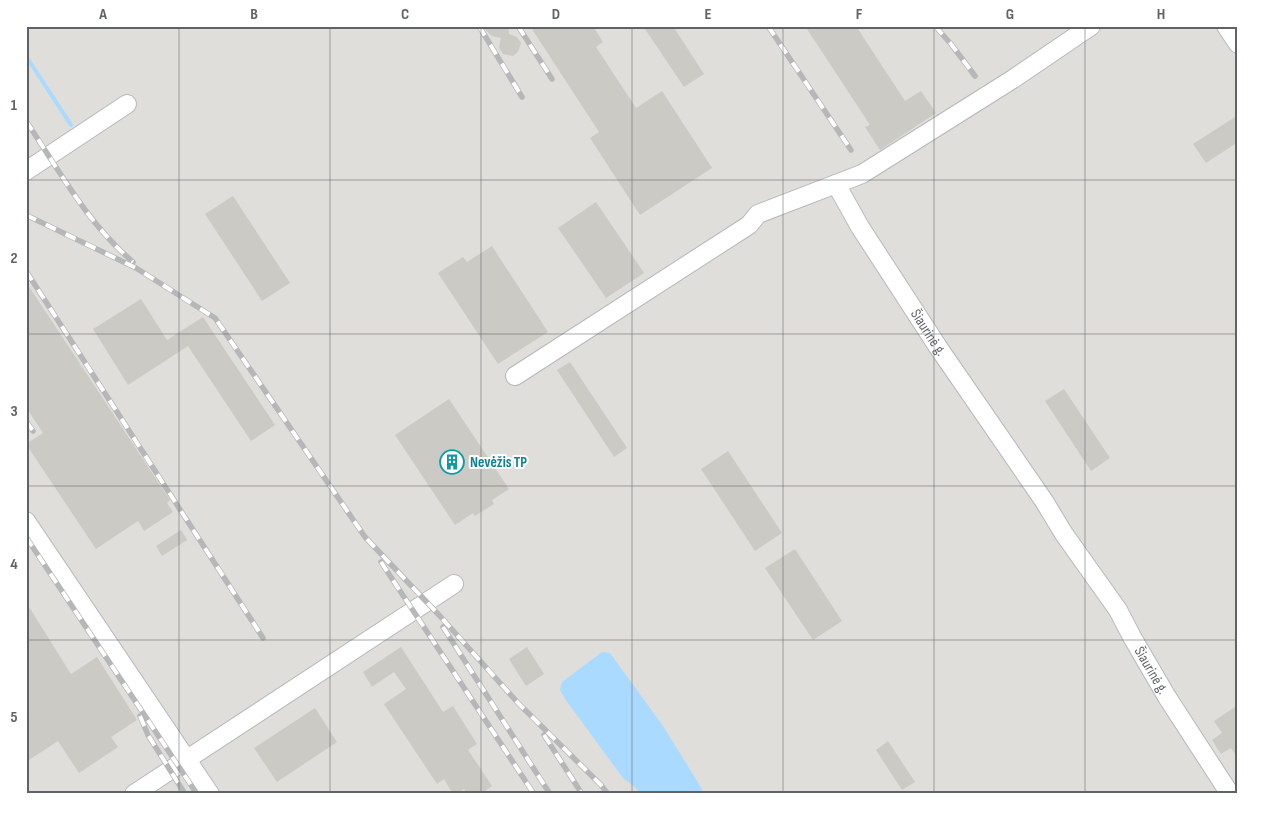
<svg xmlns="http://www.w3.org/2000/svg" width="1264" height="820" font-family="'Sofia Sans Condensed',sans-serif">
<rect width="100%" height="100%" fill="#f1efe8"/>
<path fill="#e0deda" d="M 26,26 L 1238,26 L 1238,794 L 26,794 Z"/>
<path fill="#aadaff" d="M 602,652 L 610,653 L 663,726 L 702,789 L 702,794 L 640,794 L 636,788 L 623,778 L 565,699 L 560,690 L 562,682 Z"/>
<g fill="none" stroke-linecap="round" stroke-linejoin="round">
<path stroke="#aadaff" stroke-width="4" d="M 26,56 L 71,125"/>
</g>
<path fill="#cccac5" d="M 481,26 L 508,26 L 509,34 L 517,37 L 521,43 L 518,52 L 513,56 L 503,54 L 499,48 L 501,38 L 492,36 Z
M 530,26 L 593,26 L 603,42 L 596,47 L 636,108 L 662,91 L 712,168 L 640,215 L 590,138 L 599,132 Z
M 643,26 L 673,26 L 704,74 L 684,87 Z
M 805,26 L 856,26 L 905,101 L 921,91 L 936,113 L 880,150 L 865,127 L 870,125 Z
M 1238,115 L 1238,142 L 1206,163 L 1193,144 Z
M 233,196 L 290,283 L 262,301 L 205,214 Z
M 596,202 L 644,273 L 606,298 L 558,228 Z
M 492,246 L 548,332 L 498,364 L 438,273 L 463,257 L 467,262 Z
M 26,282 L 170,500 L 167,503 L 173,512 L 144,531 L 138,521 L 96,549 L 26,444 L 43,433 L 26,407 Z
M 141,299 L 167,340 L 203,317 L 275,425 L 251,441 L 188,346 L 128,385 L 93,329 Z
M 570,362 L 627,448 L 614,457 L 557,370 Z
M 1064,389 L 1110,458 L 1091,471 L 1045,401 Z
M 449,399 L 509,489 L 492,500 L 494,504 L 475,516 L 473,513 L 455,525 L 395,435 Z
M 728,451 L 782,533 L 755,551 L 701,469 Z
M 181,530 L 187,540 L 162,556 L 156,546 Z
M 795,549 L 842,621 L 813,640 L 765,568 Z
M 26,602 L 71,674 L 97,657 L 137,720 L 111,737 L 118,747 L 79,773 L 58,741 L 26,762 Z
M 401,647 L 443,712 L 453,706 L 477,744 L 468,750 L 492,786 L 481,794 L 467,794 L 464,789 L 456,794 L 453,794 L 444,779 L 437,784 L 384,704 L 406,689 L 394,672 L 372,687 L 363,672 Z
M 527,647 L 544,674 L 526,686 L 509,659 Z
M 1238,705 L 1238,758 L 1231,748 L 1221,754 L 1212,740 L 1222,733 L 1214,721 Z
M 315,708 L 337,742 L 277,782 L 254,748 Z
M 888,741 L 915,782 L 902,790 L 876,750 Z"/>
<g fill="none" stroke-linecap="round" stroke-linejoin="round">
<g stroke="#b5b8bc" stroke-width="20">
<g id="minor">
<path d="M 1226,26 L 1238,44"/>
<path d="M 26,171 L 127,104"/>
<path id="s1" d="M 836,184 L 860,227 L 938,347 L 1044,501 L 1064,534 L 1118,610 L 1132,637 L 1167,697 L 1230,794"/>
<path d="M 515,376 L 749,225 L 758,214 L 862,174 L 1013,79 L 1091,26"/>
<path d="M 26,521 L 210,794"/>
<path d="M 134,794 L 454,584"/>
</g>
</g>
<use href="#minor" stroke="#fff" stroke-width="18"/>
<g stroke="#b6b7b8" stroke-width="5.5">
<path id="rail" d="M 479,26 L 522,97
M 518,26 L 552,79
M 768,26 L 851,150
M 935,26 L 951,44 L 975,76
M 26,121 C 59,170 87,223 133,262
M 26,215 L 136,268 L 215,318 L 365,537 L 439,615 L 518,703 L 601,785 L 608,794
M 26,271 L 263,638
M 26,421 L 33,431
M 26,537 L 197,794
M 381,562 L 534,794
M 443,627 L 550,794
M 140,716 L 148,735 L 185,794
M 544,735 L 582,794"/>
</g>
<use href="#rail" stroke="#fff" stroke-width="4" stroke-dasharray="11" stroke-linecap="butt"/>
</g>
<path fill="none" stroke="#5f6368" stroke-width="1" stroke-opacity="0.55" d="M 179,26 L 179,794M 330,26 L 330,794M 481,26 L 481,794M 632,26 L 632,794M 783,26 L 783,794M 934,26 L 934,794M 1085,26 L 1085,794M 26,180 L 1238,180M 26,334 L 1238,334M 26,486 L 1238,486M 26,640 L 1238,640"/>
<defs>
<g id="building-ring" transform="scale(1.25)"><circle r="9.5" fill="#fff" stroke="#0f9aa8" stroke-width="1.5"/><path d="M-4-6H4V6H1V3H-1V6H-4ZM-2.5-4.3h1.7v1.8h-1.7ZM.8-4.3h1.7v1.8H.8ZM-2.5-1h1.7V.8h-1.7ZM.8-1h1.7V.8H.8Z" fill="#0f9aa8"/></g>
</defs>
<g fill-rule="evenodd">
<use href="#building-ring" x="452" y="462"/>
</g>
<g text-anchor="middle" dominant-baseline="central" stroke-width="4" stroke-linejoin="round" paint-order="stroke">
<g font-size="15" fill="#5f6368" stroke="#fff">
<text stroke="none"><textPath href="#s1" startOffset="175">Šiaurinė g.</textPath></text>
<text stroke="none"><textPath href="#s1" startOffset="580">Šiaurinė g.</textPath></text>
</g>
<g font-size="15" font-weight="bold" fill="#0d838f" stroke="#fff" text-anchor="start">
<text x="470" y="462">Nevėžis TP</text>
</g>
</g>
<rect width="1264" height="820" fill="none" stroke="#ffffff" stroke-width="55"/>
<rect x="28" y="28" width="1208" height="764" fill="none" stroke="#5f6368" stroke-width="2"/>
<g font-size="16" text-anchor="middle" font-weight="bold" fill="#5f6368">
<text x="103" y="19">A</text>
<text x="254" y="19">B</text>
<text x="405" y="19">C</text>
<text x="556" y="19">D</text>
<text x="708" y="19">E</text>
<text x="859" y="19">F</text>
<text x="1010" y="19">G</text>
<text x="1161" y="19">H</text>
<text x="14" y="110">1</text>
<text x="14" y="263">2</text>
<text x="14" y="416">3</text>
<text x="14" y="569">4</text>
<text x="14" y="722">5</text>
</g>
</svg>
